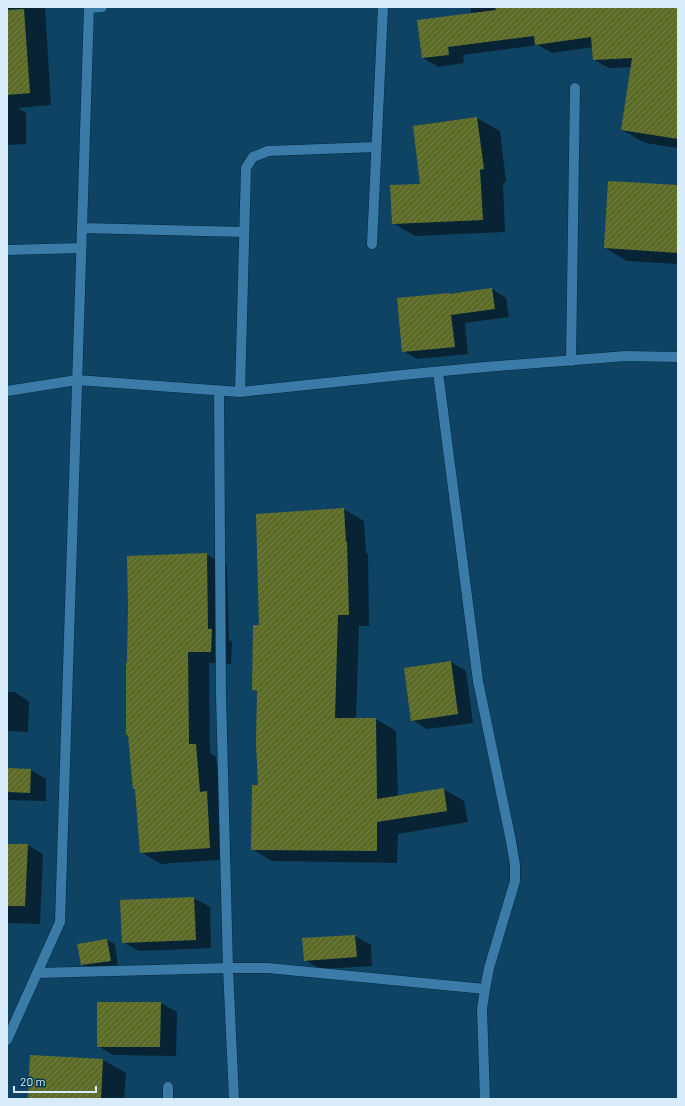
<svg xmlns="http://www.w3.org/2000/svg" width="685" height="1106" font-family="Barlow,sans-serif">
<defs>
<pattern id="building-hatch" width="6" height="6" patternUnits="userSpaceOnUse"><rect width="6" height="6" fill="#5c6c28"/><path d="M-1 1l2-2M0 6l6-6M5 7l2-2" fill="none" stroke="#738148"/></pattern>
</defs>
<rect width="100%" height="100%" fill="#0f4363"/>
<path fill="#0007" d="M 7,7 L 45,7 L 51,105 L 18,108 L 26,113 L 26,144 L 7,145 L 7,104 L 9,104 L 7,103 Z
M 471,7 L 678,7 L 678,68 L 639,67 L 609,68 L 594,60 L 593,47 L 552,53 L 538,45 L 463,55 L 464,63 L 438,67 L 423,58 L 471,14 Z
M 678,92 L 678,148 L 645,143 L 622,130 Z
M 477,118 L 500,131 L 506,182 L 503,183 L 505,232 L 415,236 L 393,223 L 421,185 Z
M 678,186 L 678,264 L 627,261 L 605,248 Z
M 492,289 L 506,298 L 509,317 L 465,323 L 468,354 L 417,359 L 403,351 L 451,295 Z
M 343,509 L 364,521 L 366,553 L 368,554 L 369,626 L 359,626 L 356,719 L 376,719 L 396,731 L 398,797 L 444,789 L 464,801 L 468,822 L 398,834 L 397,863 L 272,861 L 252,849 L 259,786 L 258,693 L 253,690 L 260,626 Z
M 206,554 L 227,566 L 229,640 L 232,642 L 231,664 L 209,663 L 210,753 L 216,757 L 220,800 L 227,804 L 231,859 L 161,864 L 141,852 Z
M 451,662 L 466,671 L 473,723 L 427,729 L 412,720 Z
M 7,692 L 14,692 L 29,701 L 28,732 L 7,731 Z
M 7,769 L 31,770 L 46,779 L 46,801 L 7,800 Z
M 7,845 L 28,845 L 43,854 L 40,924 L 7,923 Z
M 194,898 L 210,907 L 211,948 L 139,951 L 123,942 Z
M 355,936 L 371,945 L 372,966 L 320,969 L 305,960 Z
M 107,940 L 115,944 L 118,965 L 90,969 L 82,965 Z
M 98,1003 L 161,1003 L 177,1012 L 176,1056 L 113,1055 L 98,1046 Z
M 31,1057 L 103,1060 L 126,1073 L 124,1099 L 29,1099 Z"/>
<path fill="url(#building-hatch)" d="M 495,7 L 678,7 L 678,139 L 621,130 L 632,58 L 593,60 L 591,37 L 535,45 L 534,36 L 448,47 L 449,55 L 422,58 L 417,20 L 496,10 Z
M 24,9 L 30,93 L 7,95 L 7,10 Z
M 477,117 L 484,169 L 480,170 L 483,220 L 392,224 L 390,185 L 420,184 L 413,126 Z
M 608,181 L 678,185 L 678,253 L 604,248 Z
M 492,288 L 495,309 L 451,315 L 455,347 L 402,352 L 397,298 L 449,293 L 449,294 Z
M 344,508 L 346,542 L 347,541 L 349,615 L 338,615 L 335,718 L 376,718 L 377,799 L 444,788 L 447,811 L 377,822 L 377,851 L 251,850 L 252,785 L 258,785 L 256,743 L 257,691 L 252,690 L 253,625 L 259,625 L 256,514 Z
M 207,553 L 208,629 L 212,629 L 211,652 L 188,652 L 189,744 L 196,744 L 200,792 L 207,791 L 210,848 L 140,853 L 135,789 L 133,789 L 128,735 L 126,735 L 126,662 L 127,662 L 128,607 L 127,556 Z
M 451,661 L 458,714 L 411,721 L 404,668 Z
M 7,768 L 31,769 L 30,793 L 7,792 Z
M 7,844 L 28,844 L 25,906 L 7,906 Z
M 194,897 L 196,940 L 122,943 L 120,900 Z
M 355,935 L 357,957 L 304,961 L 302,938 Z
M 107,939 L 111,961 L 81,965 L 77,944 Z
M 97,1002 L 161,1002 L 160,1047 L 97,1047 Z
M 30,1055 L 103,1059 L 101,1099 L 28,1099 Z"/>
<g fill="none" stroke-linecap="round" stroke-linejoin="round">
<g stroke="#05283e" stroke-width="11">
<path id="minor" d="M 89,8 L 102,7
M 82,228 L 244,232
M 372,244 L 383,7
M 7,250 L 81,248
M 571,361 L 575,88
M 438,372 L 478,681 L 511,841 L 515,865 L 515,881 L 489,968 L 485,989 L 482,1009 L 485,1099
M 7,391 L 77,380 L 240,392 L 412,374 L 485,367 L 626,356 L 678,357
M 219,391 L 221,695 L 228,968 L 234,1099
M 240,392 L 246,168 L 253,157 L 268,151 L 376,147
M 37,973 L 228,968 L 268,968 L 485,989
M 7,1040 L 60,922 L 89,7
M 168,1099 L 168,1087"/>
</g>
<use href="#minor" stroke="#3a7ba7" stroke-width="10"/>
</g>
<rect width="685" height="1106" fill="none" stroke="#d9ecfb" stroke-width="16"/>
<path d="M14 1086v6h82v-6" fill="none" stroke="#d9ecfb" stroke-width="2"/>
<text x="20" y="1086" font-size="12" fill="#d9ecfb" stroke="#013857" stroke-width="3" paint-order="stroke">20 m</text>
</svg>
